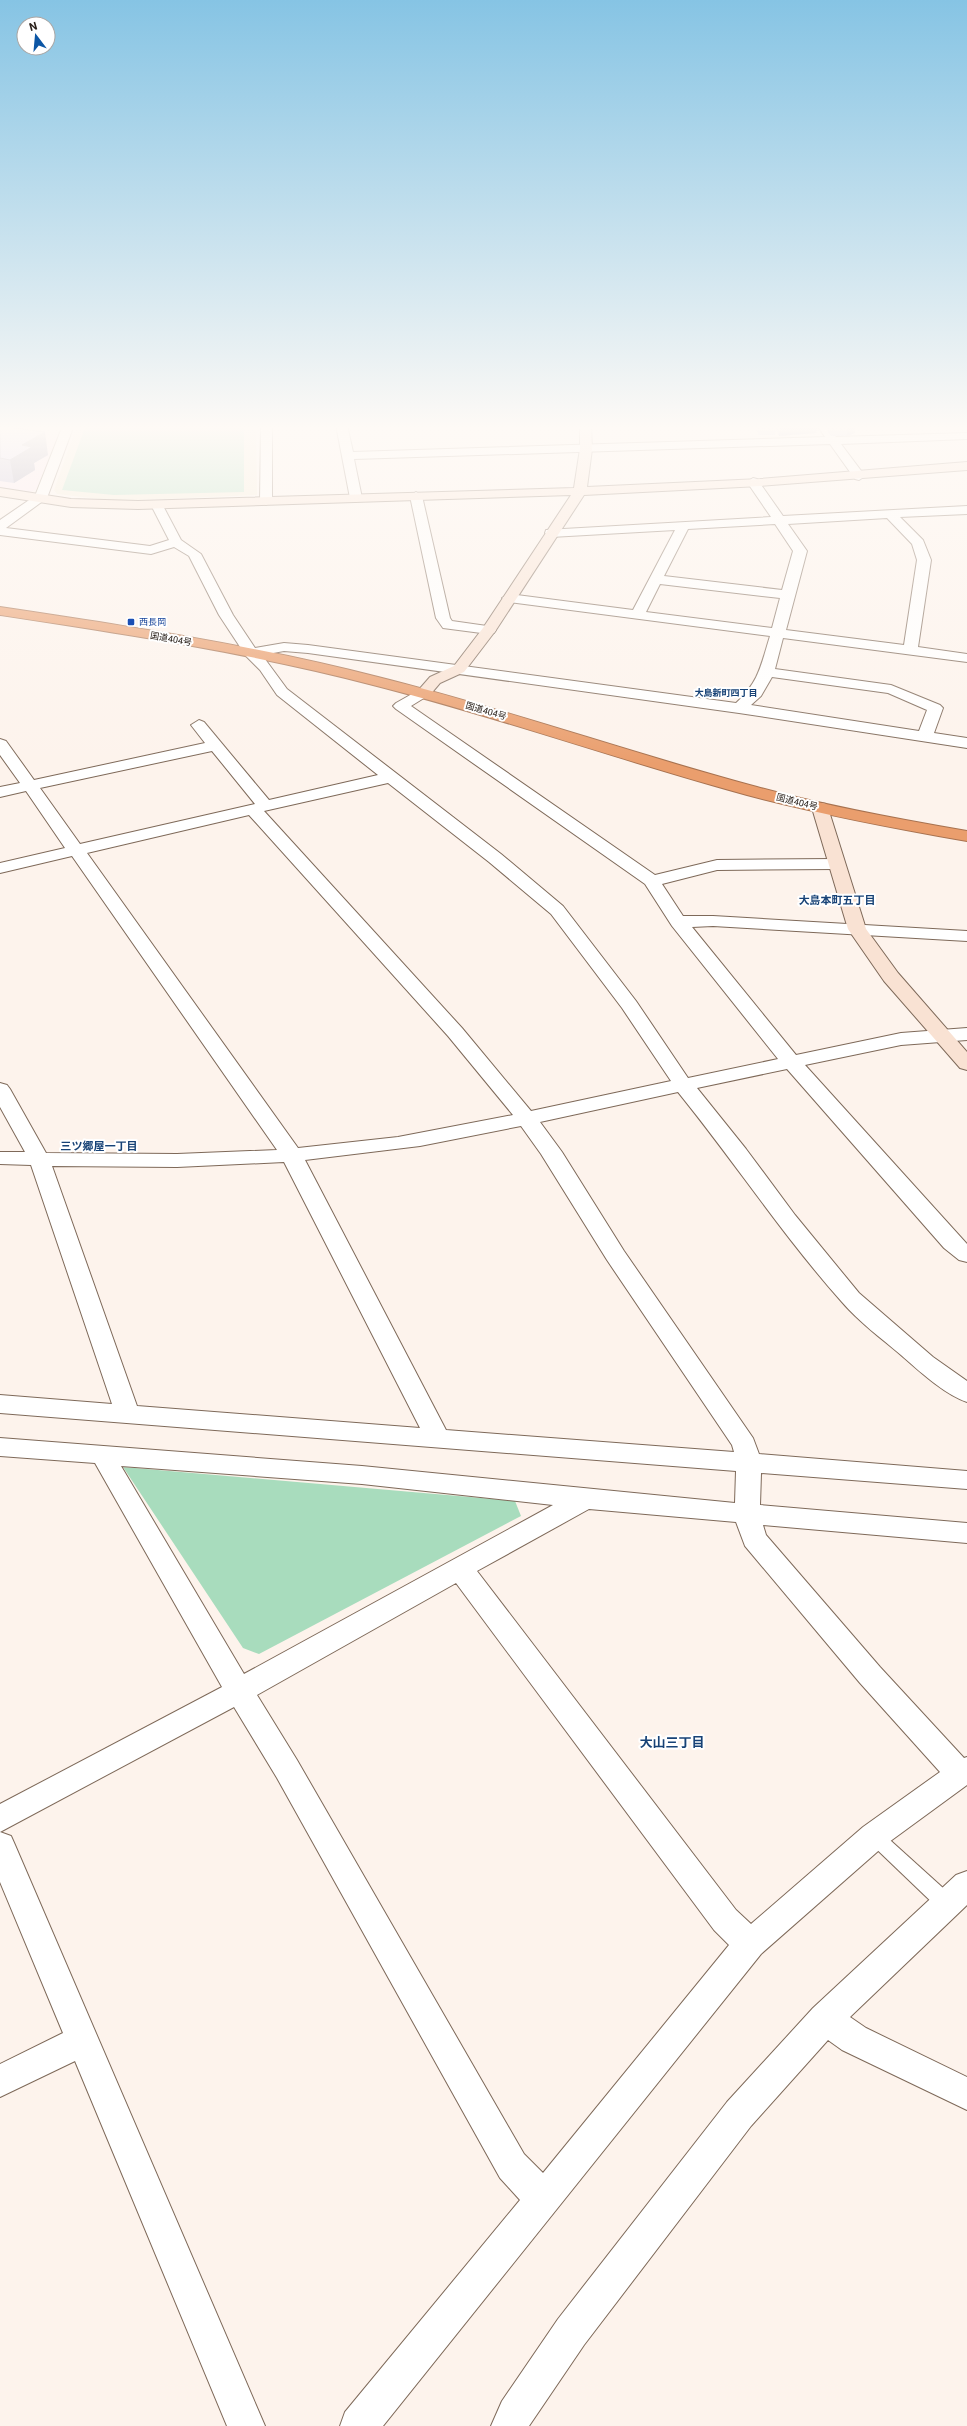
<svg xmlns="http://www.w3.org/2000/svg" width="967" height="2426" font-family="Roboto,'Noto Sans JP',sans-serif">
<rect width="100%" height="100%" fill="#fdf3ec"/>
<path fill="#f4ebd5" d="M 77,425 L 256,425 L 257,495 L 116,501 L 57,494 L 54,490 Z"/>
<path fill="#fce4f0" d="M 0,425 L 63,425 L 36,490 L 26,493 L 0,489 Z"/>
<path fill="#a8dcbd" d="M 86,425 L 244,425 L 244,492 L 114,495 L 62,490 Z
M 123,1467 L 515,1501 L 521,1516 L 259,1654 L 243,1648 Z"/>
<g fill="none" stroke-linecap="round" stroke-linejoin="round">
<g stroke="#7e6959" stroke-width="2">
<path id="lane" d="M 874,1828 L 880,1831 L 953,1897 L 955,1903 L 953,1909 L 946,1911 L 939,1909 L 868,1841 L 865,1836 L 868,1831 Z"/>
</g>
<g stroke="#7e6959" stroke-width="2">
<path id="street" d="M 63,425 L 74,425 L 47,498 L 6,528 L 150,546 L 169,540 L 151,505 L 153,502 L 161,502 L 181,540 L 201,554 L 233,615 L 255,648 L 284,643 L 308,645 L 736,703 C 759,682 761,665 770,636 L 509,602 L 502,598 L 509,594 L 633,610 L 675,530 L 551,537 L 545,533 L 546,530 L 771,517 L 747,482 L 753,478 L 757,479 L 783,516 L 967,506 L 967,514 L 900,517 L 923,540 L 931,560 L 918,647 L 967,654 L 967,662 L 783,638 L 775,669 L 891,685 L 940,705 L 943,708 L 934,733 L 967,738 L 967,748 L 739,713 L 308,653 L 284,651 L 262,655 L 287,689 L 501,854 L 563,906 L 636,1001 L 688,1078 L 778,1059 L 672,926 L 645,884 L 396,709 L 393,706 L 396,703 L 419,690 L 429,690 L 432,693 L 411,706 L 655,875 L 717,860 L 836,859 L 842,860 L 845,864 L 842,868 L 836,869 L 717,870 L 662,884 L 683,916 L 713,916 L 967,931 L 967,941 L 713,926 L 692,927 L 796,1055 L 901,1033 L 967,1028 L 967,1040 L 901,1045 L 805,1065 L 967,1244 L 967,1262 L 959,1260 L 944,1248 L 787,1069 L 697,1088 L 746,1149 L 795,1215 L 859,1293 L 933,1357 L 967,1381 L 967,1402 C 945,1395 918,1370 901,1355 C 881,1338 859,1322 842,1302 C 783,1236 734,1161 678,1092 L 540,1122 L 562,1152 L 624,1251 L 753,1438 L 759,1454 L 967,1471 L 967,1489 L 761,1473 L 760,1505 L 967,1523 L 967,1543 L 763,1525 L 766,1535 L 880,1667 L 964,1758 L 967,1757 L 967,1785 L 885,1845 L 761,1954 L 383,2426 L 340,2426 L 345,2412 L 520,2200 L 500,2178 L 277,1778 L 234,1707 L 0,1832 L 11,1836 L 15,1845 L 265,2426 L 227,2426 L 75,2061 L 0,2097 L 0,2064 L 63,2033 L 0,1882 L 0,1804 L 222,1687 L 95,1463 L 0,1456 L 0,1438 L 362,1466 L 735,1503 L 736,1471 L 0,1413 L 0,1395 L 112,1404 L 31,1165 L 0,1164 L 0,1152 L 25,1152 L 0,1107 L 0,1083 L 7,1085 L 10,1089 L 46,1153 L 177,1154 L 277,1150 L 72,856 L 0,873 L 0,863 L 65,848 L 26,791 L 0,797 L 0,787 L 20,783 L 0,755 L 0,739 L 6,741 L 34,780 L 205,743 L 191,725 L 199,720 L 204,722 L 269,800 L 378,775 L 277,695 L 260,670 L 246,656 L 219,615 L 189,556 L 174,547 L 151,554 L 0,535 L 0,520 L 35,496 ZM 887,518 L 912,544 L 917,560 L 904,645 L 786,630 L 807,551 L 788,524 ZM 775,524 L 793,551 L 782,590 L 664,576 L 688,529 ZM 660,584 L 780,598 L 772,628 L 646,612 ZM 772,677 L 888,693 L 927,710 L 919,731 L 751,705 L 761,696 ZM 212,751 L 255,804 L 80,844 L 40,788 ZM 388,783 L 489,862 L 551,914 L 622,1008 L 671,1081 L 531,1111 L 462,1028 L 264,811 ZM 249,815 L 448,1036 L 513,1115 L 398,1137 L 298,1148 L 87,853 ZM 521,1126 L 541,1154 L 607,1260 L 732,1445 L 734,1452 L 446,1430 L 305,1160 L 420,1146 ZM 284,1162 L 420,1428 L 137,1406 L 52,1166 L 177,1167 ZM 121,1466 L 362,1484 L 553,1505 L 244,1674 ZM 589,1509 L 736,1522 L 745,1546 L 860,1683 L 940,1772 L 863,1827 L 751,1924 L 736,1910 L 477,1571 ZM 456,1583 L 714,1930 L 729,1945 L 543,2173 L 524,2154 L 297,1760 L 257,1695 Z
M 261,425 L 272,425 L 272,501 L 266,505 L 260,501 Z
M 336,425 L 347,425 L 353,452 L 825,437 L 817,425 L 828,425 L 836,437 L 967,433 L 967,439 L 841,444 L 865,476 L 859,480 L 855,479 L 830,444 L 354,459 L 362,498 L 356,502 L 350,498 Z
M 416,492 L 422,496 L 450,618 L 452,621 L 494,627 L 496,630 L 494,633 L 489,634 L 443,628 L 436,618 L 410,496 Z
M 967,1871 L 967,1905 L 850,2017 L 866,2028 L 967,2077 L 967,2110 L 842,2050 L 828,2040 L 751,2126 L 584,2345 L 529,2426 L 491,2426 L 502,2401 L 558,2319 L 727,2102 L 813,2008 L 956,1875 Z"/>
</g>
<g stroke="#7e6959" stroke-width="2">
<path id="secondary" d="M 580,425 L 591,425 L 592,449 L 587,487 L 760,479 L 967,462 L 967,470 L 760,486 L 584,495 L 496,630 L 464,672 L 440,683 L 429,696 L 424,698 L 416,693 L 430,677 L 454,666 L 483,628 L 571,495 L 138,509 L 71,507 L 0,496 L 0,488 L 71,499 L 138,501 L 574,488 L 580,449 Z
M 820,803 L 826,804 L 828,808 L 866,929 L 898,973 L 967,1052 L 967,1070 L 960,1068 L 884,981 L 848,929 L 812,808 L 814,804 Z"/>
</g>
<g stroke="#a77250" stroke-width="2">
<path id="highway" d="M 0,607 C 127,626 254,645 378,677 C 506,709 630,753 757,787 C 826,806 896,819 967,831 L 967,841 C 893,828 819,814 747,795 C 622,761 499,717 373,685 C 251,653 125,634 0,615 Z"/>
</g>
<use href="#lane" fill="#fff" fill-rule="evenodd"/>
<use href="#street" fill="#fff" fill-rule="evenodd"/>
<use href="#secondary" fill="#f9e2d3" fill-rule="evenodd"/>
<use href="#highway" fill="#ea9e6d" fill-rule="evenodd"/>
</g>
<path fill="#b9b4d7" d="M 0,425 L 17,428 L 48,455 L 34,463 L 35,470 L 14,483 L 0,481 Z
M 753,425 L 775,425 L 776,426 L 776,425 L 817,425 L 816,433 L 779,436 L 776,430 L 775,435 L 759,435 Z
M 824,425 L 855,425 L 855,433 L 847,436 L 831,436 L 824,426 Z"/>
<path fill="#9692af" d="M 0,425 L 16,425 L 17,432 L 0,441 Z
M 817,425 L 816,433 L 779,436 L 780,427 Z
M 854,425 L 855,425 L 855,433 L 847,436 L 847,427 Z
M 45,432 L 48,455 L 34,463 L 35,470 L 14,483 L 10,460 L 22,445 Z"/>
<path fill="#d7d1fa" stroke="#9692af" d="M 758,425 L 775,425 L 776,426 L 760,427 Z
M 778,425 L 817,425 L 780,427 Z
M 830,425 L 854,425 L 847,427 L 832,428 Z
M 0,426 L 45,432 L 22,445 L 32,447 L 10,460 L 0,458 Z"/>
<linearGradient id="sky" x2="0" y2="1"><stop stop-color="#86c4e4"/><stop offset="0.56" stop-color="#fefaf6"/><stop offset="1" stop-color="#fefaf6" stop-opacity="0"/></linearGradient>
<rect width="967" height="764" fill="url(#sky)"/>
<rect fill="#1a4fb4" stroke="#fff" stroke-width="1.5" x="127" y="618" width="8" height="8" rx="2"/>
<g text-anchor="middle" dominant-baseline="central" stroke-width="4" stroke-linejoin="round" paint-order="stroke">
<g font-size="9" fill="#164399" stroke="#fff" text-anchor="start">
<text x="139" y="622">西長岡</text>
</g>
<g font-size="9" fill="#2a211b" stroke="#fff">
<text transform="translate(171 639) rotate(10)">国道404号</text>
<text transform="translate(486 711) rotate(16)">国道404号</text>
<text transform="translate(797 802) rotate(14)">国道404号</text>
</g>
<g font-size="9" font-weight="bold" fill="#174276" stroke="#fff">
<text x="726" y="693">大島新町四丁目</text>
</g>
<g font-size="11" font-weight="bold" fill="#174276" stroke="#fff">
<text x="837" y="900">大島本町五丁目</text>
<text x="99" y="1146">三ツ郷屋一丁目</text>
</g>
<g font-size="13" font-weight="bold" fill="#174276" stroke="#fff">
<text x="672" y="1742">大山三丁目</text>
</g>
</g>
<g transform="translate(36 36) rotate(344)"><circle r="19" fill="#ffffff" stroke="#aaa6a4"/>
<path d="M0-3L7 15L0 10L-7 15Z" fill="#0c56a5"/>
<text y="-6" font-size="11" font-weight="bold" text-anchor="middle" fill="#2a211b">N</text>
</g>
</svg>
